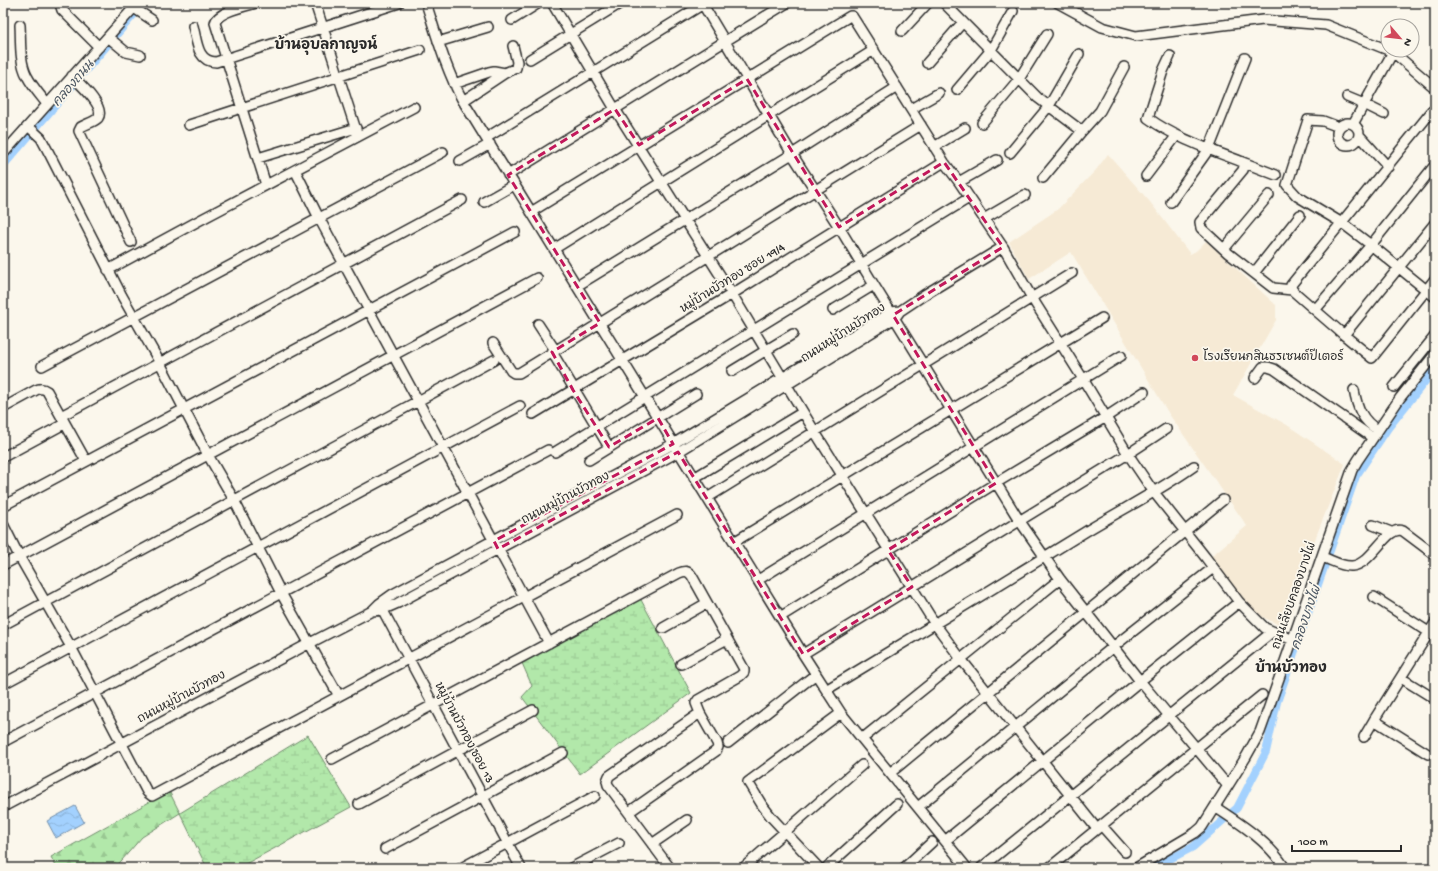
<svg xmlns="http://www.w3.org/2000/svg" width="1438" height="871" font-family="'Gochi Hand','Playpen Sans Thai',sans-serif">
<defs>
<pattern id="forest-firs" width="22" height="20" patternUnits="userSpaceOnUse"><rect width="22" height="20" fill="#b2e8aa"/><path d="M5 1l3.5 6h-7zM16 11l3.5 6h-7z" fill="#99c792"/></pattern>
<pattern id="wetland-marsh" width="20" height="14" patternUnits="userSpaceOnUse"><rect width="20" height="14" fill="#b2e8aa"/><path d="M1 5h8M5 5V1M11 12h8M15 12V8" fill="none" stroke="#99c792"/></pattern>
<pattern id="water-waves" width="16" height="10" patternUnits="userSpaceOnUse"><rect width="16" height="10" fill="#a3d1fe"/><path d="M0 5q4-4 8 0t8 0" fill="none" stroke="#8cb4da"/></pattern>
</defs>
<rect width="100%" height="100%" fill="#fbf7ec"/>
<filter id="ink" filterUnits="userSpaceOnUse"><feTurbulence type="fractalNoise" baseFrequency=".025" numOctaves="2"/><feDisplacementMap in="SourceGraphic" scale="8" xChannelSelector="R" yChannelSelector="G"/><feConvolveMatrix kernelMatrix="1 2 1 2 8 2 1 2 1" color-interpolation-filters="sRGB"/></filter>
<g filter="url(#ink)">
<path fill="#f6ead5" d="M 1108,154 L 1150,202 L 1190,254 L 1196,251 L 1206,241 L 1276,305 L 1276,320 L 1233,395 L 1287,425 L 1345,464 L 1317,534 L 1286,628 L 1254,613 L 1209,558 L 1247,526 L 1169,414 L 1071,252 L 1029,279 L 1009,242 L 1058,209 L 1096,170 Z"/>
<path fill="url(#forest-firs)" stroke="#6e8a6a" d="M 169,791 L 180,813 L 142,837 L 115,868 L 57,868 L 51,857 Z"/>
<path fill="url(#wetland-marsh)" stroke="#6e8a6a" d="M 640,598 L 691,693 L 580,774 L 522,697 L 532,686 L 522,663 Z
M 308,735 L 351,807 L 238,868 L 207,868 L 180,813 Z"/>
<path fill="url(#water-waves)" stroke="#738faa" d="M 75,806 L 84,822 L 56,838 L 47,821 Z"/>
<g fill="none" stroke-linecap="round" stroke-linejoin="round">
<path stroke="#a3d1fe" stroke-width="8" d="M 3,166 L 144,3
M 1153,868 L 1193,847 L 1237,808 L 1266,752 L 1277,702 L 1356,476 L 1388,428 L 1435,369"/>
<g stroke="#2b2b2b" stroke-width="12">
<path id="minor" d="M 64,3 L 61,7 L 62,10 L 99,47
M 256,3 C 245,6 217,12 215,23 L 266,185
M 315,3 L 358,136
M 426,3 C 437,37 446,70 463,101 L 803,654 L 841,713 L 967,868
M 552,3 L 615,109 L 732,294 L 815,432 L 935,624 L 961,659 L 1097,829
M 702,3 L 792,154 L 839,227 L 874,285 L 1019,520 L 1060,579 L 1140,681 L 1228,786
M 944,3 L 1038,98 L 1082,131 L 1100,111 L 1124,67
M 1058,3 L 1102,27 L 1136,36 L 1263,20 L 1326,25 L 1393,52 L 1435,88
M 134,8 L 152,20
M 512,20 L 539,3
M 20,25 C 21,41 19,61 27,76 C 32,86 40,95 47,104
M 193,26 C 197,41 197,62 216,62 L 399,3
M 902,31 L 928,3
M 108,37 L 126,52 L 140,55
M 438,42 L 488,27
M 1170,56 L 1163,71 L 1148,118 C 1177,139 1212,150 1245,163
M 530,59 L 621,3
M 927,63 L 963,22
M 72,76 C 79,83 106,107 98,118 C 94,122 86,124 81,127 L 79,131 L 131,242
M 454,84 L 489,72 L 494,71 L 505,73
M 957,90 L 991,50 L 1013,11
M 1347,97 L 1364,104 L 1384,114
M 463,101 L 505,73 L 516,68 L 517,62 L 513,46
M 911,109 L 939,93
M1337 134a11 11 0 1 1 22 0a11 11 0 1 1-22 0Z
M 982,123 L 1019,79 L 1047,34
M 1353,124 L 1393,52
M 189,125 L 420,50
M 28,126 L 41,138 L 50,155 L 122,296 L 160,363 L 208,455 L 234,500 L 281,593 L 339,696
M 1339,127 L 1323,121 L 1308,120 L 1287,185 L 1297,196 L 1342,223 L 1371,245 L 1435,297
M 1360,136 L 1388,167
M 486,138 L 705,3
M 934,147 L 965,128
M 1010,153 L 1049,106 L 1079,54
M 3,154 L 138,3
M 258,158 L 356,128
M 460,161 L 490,144
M 295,170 L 319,218 L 549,643
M 508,175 L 787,3
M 1276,175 L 1245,163 L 1243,170 L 1200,222 L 1201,228 L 1228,253 L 1273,288 L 1292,290
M 1146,176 L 1177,135
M 1043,178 L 1082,131
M 959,182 L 997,160
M 484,202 L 514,185
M 1171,202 L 1209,149 L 1245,58
M 531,212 L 850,16 L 852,16 L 944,162 L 959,182 L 1003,247 L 1032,298 L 1083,379 L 1128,454 L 1153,491 L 1206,558 L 1239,602 L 1265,628 L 1293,640
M 984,219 L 1025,195
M 1435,223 L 1344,335 L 1372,358 L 1435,279
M 554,249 L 874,50
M 1224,249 L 1269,195
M 108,270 L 202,219 L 414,107
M 1254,273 L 1300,215
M 577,286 L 792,154 L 897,87
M 833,310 L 874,285
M 1315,310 L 1292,290 L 1291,285 L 1432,111
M 538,324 L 555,350
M 1344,335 L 1315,310 L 1371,245 L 1435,165
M 493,343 L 511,371 L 514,373 L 519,373 L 921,125
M 552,352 L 609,447
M 42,366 L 443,152
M 732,371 L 793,334
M 1255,378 L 1263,367 L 1268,367 L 1274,369 L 1373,438
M 1394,387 L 1435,336
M 1354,390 C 1357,407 1362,421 1378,430
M 3,408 L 36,390 C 40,388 43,388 47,391 L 86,461
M 533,414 L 732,294 L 944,162
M 61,416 L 462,200
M 555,452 L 969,198
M 3,457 L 64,424
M 589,460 L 696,394
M 694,478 L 803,412
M 707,498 L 1072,273
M 3,506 L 515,232
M 3,524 L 19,556 L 71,647 L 147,792 L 152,796 L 677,515
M 1373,525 L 1391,532
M 734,542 L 1102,318
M 1322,557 C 1331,560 1342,567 1352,566 C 1372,565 1387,524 1403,531 L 1435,555
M 3,565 L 537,278
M 758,580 L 1121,356
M 1374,597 L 1435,636
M 380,605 L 521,868
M 372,611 L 382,610 L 398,603 L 678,452 L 895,318 L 900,311 L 924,295 L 1003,247
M 780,617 L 996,483 L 1106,417 L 1144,392
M 3,625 L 494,360
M 663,628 L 707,603
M 803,654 L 1128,454 L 1166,429
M 681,664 L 727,639
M 1401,678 L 1435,699
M 3,684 L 520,406
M 826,690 C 912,638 999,585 1085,532 C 1121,510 1159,491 1194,466
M 1364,737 L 1374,720
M 862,739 L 1060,579
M 3,742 L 548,450
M 728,743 L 816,674
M 1428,754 L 1374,720 L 1435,623
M 332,759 L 679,573 C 684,571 688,570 692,576 L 744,669 L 744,672 L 740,676 L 698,700 L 696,703 L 700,713 L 609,776 L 607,781 L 608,785 L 670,868
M 890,773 L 1223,500
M 359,804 L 533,710
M 3,807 L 310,643 L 372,611 L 379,604 L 393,594 L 673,444 L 891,312 L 900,311
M 918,807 L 1113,647 L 1213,568
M 1215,807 C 1241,824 1268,841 1285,868
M 629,812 L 716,751 L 718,747 L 717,743 L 700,713
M 1102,826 L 1125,852
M 945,841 L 1140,681 L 1239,602
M 652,844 L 687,820
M 385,849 L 563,753
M 461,868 L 595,796
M 571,868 L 619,843
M 743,868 L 862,765
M 819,868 L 772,818 L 762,805 L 748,782 L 841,713
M 826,868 L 897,804
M 904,868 L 932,842
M 981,868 L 1272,632
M 1049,868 L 1262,695
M 1136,868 L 1195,833 L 1202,827 L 1246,757 L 1260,732 L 1269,707 L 1352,470 L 1358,460 L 1400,398 L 1435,354"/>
</g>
<use href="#minor" stroke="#fbf7ec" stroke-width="9"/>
</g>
</g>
<path fill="none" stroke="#c2185b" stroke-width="3" stroke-dasharray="8 5" stroke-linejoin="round" d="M 747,79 L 839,227 L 944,162 L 1003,247 L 893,315 L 996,483 L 888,550 L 912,587 L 803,654 L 678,452 L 498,549 L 494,541 L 673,444 L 658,418 L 609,447 L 573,390 L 552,352 L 600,323 L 508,175 L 615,109 L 639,145 Z"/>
<circle fill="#d1495b" stroke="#fbf7ec" stroke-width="1.5" cx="1195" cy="358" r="4"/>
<g text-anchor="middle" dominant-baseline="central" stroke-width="3.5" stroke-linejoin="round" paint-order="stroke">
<g font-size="12" fill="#2b2b2b" stroke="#fbf7ec">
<text transform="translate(733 279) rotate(-32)">หมู่บ้านบัวทอง ซอย 19/4</text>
<text transform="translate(844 334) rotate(-33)">ถนนหมู่บ้านบัวทอง</text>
<text transform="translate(566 499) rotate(-28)">ถนนหมู่บ้านบัวทอง</text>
<text transform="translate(1295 596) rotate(-71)">ถนนเลียบคลองบางไผ่</text>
<text transform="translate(182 698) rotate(-28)">ถนนหมู่บ้านบัวทอง</text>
<text transform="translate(463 733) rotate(62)">หมู่บ้านบัวทอง ซอย 13</text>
</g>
<g font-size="12" fill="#2b2b2b" stroke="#fbf7ec" text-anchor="start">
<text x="1203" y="358">โรงเรียนกสินธรเซนต์ปีเตอร์</text>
</g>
<g font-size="13" font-style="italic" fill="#495460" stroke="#fbf7ec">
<text transform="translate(74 84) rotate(-49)">คลองถนน</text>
<text transform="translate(1307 618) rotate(-71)">คลองบางไผ่</text>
</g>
<g font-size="14" font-weight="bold" fill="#2b2b2b" stroke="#fbf7ec">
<text x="326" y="46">บ้านอุบลกาญจน์</text>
<text x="1291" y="669">บ้านบัวทอง</text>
</g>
</g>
<rect width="1438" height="871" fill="none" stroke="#fbf7ec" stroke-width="16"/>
<rect x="8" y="8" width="1422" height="855" fill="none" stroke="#2b2b2b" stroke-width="1.5" filter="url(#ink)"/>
<g transform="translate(1400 38) rotate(118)"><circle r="19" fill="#fbf7ec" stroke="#a8a59f"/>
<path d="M0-3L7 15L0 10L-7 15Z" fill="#d1495b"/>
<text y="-6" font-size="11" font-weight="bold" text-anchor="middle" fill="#2b2b2b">N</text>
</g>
<path d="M1292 845v6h109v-6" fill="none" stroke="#2b2b2b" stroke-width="2"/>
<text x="1298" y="845" font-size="12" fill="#2b2b2b" stroke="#fbf7ec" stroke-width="3" paint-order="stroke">100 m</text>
</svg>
